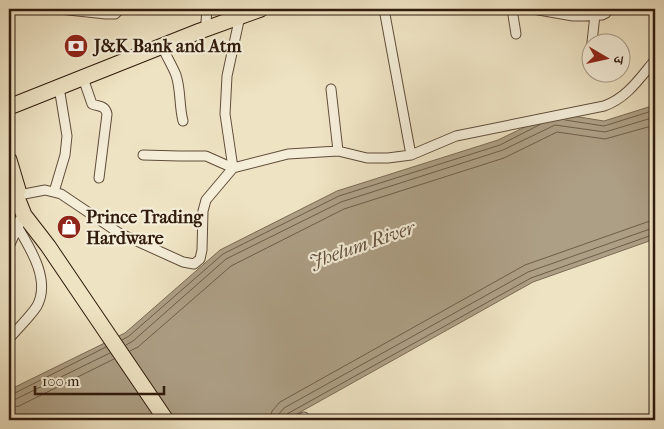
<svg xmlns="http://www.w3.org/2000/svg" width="664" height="429" font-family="'IM FELL French Canon','Noto Serif Devanagari',serif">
<rect width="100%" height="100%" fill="#eee3c3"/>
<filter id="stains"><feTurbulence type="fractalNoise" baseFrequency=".004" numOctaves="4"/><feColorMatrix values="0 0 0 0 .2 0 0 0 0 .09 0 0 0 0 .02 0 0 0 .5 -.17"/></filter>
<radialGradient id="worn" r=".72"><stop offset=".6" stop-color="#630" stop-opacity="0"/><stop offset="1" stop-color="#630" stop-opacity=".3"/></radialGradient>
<path fill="#ad9f85" stroke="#7b6a55" d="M 655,105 L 655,239 L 533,282 L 286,420 L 9,420 L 9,390 L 125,333 L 220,250 L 337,191 L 498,140 L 554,113 L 604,121 Z"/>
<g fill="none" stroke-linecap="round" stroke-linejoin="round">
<path stroke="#6e5d48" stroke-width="1" d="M 565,120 L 604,126 L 655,110
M 122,340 L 129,336 L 223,254 L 339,196 L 500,145 L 541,124
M 126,345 L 133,341 L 226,259 L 341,202 L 503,150 L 555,125 L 605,132 L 655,117
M 130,351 L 138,347 L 231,266 L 344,209 L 504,158 L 557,132 L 605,139 L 655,125
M 9,394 L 13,394 L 106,347
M 9,400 L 16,399 L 110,353
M 9,408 L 19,406 L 114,359
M 270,420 L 272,411 L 280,402 L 525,265 L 647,222 L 655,220
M 278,420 L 279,414 L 284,408 L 528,272 L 650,229 L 655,228
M 284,420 L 285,416 L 287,414 L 531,278 L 652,235 L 655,234"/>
<g stroke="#604d3a" stroke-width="11">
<path id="minor" d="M 59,9 L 106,14 L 115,14 L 120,9
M 384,9 L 411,155
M 512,9 L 516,34
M 533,9 L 573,16 L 584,16 L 602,15 L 606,13 L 608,9
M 206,22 L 207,9
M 592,42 L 595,15
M 162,46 C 166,56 172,65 176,75 C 181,90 179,106 183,121
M 590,55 L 592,43
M 83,78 L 92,104 C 99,107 105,105 107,114 L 99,178
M 331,89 L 338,151
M 143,155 L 179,156 L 206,156 L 233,168
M 233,168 L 225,114 L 227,76 L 240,16
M 54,192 L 65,155 L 67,136 L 59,87
M 14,196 L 45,190 L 61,194 L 119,233 L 183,262 L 194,264 L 200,259 L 202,250 L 203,211 L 206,200 L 233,168 L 288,154 L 338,151 L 367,158 L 388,158 L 411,155 L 456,136 L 604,106 C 627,98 639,79 655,60
M 9,339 C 17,329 30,317 37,306 C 51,280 30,248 17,226
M 298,420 L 304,417"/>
</g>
<g stroke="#604d3a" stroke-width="13">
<path id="tertiary" d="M 9,244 L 17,226 L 24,215"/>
</g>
<g stroke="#301b0c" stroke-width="17">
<path id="primary" d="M 9,107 L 200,31 L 261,9
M 9,160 L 18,190
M 9,181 L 14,196 L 18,200 L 24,215 L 48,246 L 166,420"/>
</g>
<use href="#minor" stroke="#f4edd8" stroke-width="9"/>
<use href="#tertiary" stroke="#f4edd8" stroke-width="11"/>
<use href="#primary" stroke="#eee3c3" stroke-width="15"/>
</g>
<defs>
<g id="bank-disc" transform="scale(1.25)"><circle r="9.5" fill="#8f2418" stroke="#f4edd8"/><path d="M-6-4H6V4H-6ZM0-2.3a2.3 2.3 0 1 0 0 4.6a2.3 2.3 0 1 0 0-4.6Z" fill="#fff"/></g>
<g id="shop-disc" transform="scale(1.25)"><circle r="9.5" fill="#8f2418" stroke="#f4edd8"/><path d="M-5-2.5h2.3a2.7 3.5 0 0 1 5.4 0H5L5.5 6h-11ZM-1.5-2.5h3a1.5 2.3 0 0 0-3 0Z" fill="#fff"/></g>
</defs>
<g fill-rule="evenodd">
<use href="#bank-disc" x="76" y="46"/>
<use href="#shop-disc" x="69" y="227"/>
</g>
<g text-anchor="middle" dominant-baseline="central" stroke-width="4.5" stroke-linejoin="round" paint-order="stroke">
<g font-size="18" font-weight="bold" fill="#301b0c" stroke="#f4edd8" text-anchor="start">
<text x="94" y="46">J&amp;K Bank and Atm</text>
<text x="86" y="217">Prince Trading<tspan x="86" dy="21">Hardware</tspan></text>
</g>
<g font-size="19" font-style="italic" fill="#62503c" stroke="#f4edd8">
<text transform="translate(362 245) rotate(-19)">Jhelum River</text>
</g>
</g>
<rect width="664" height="429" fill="none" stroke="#eee3c3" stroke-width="30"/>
<rect x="10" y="10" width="644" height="409" fill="none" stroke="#301b0c" stroke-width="2.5"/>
<rect x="15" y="15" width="634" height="399" fill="none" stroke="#301b0c"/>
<g transform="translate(606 58) rotate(99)"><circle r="24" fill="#f4edd8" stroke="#a69986"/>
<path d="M0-4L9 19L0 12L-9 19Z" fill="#8f2418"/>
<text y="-8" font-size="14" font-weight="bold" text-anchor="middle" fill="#301b0c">उ</text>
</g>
<path d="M35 386v8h129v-8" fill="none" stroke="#301b0c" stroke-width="2.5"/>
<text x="42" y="386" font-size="15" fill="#301b0c" stroke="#f4edd8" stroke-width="4" paint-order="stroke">100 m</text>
<rect width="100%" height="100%" filter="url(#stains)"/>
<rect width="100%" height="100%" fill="url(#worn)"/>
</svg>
